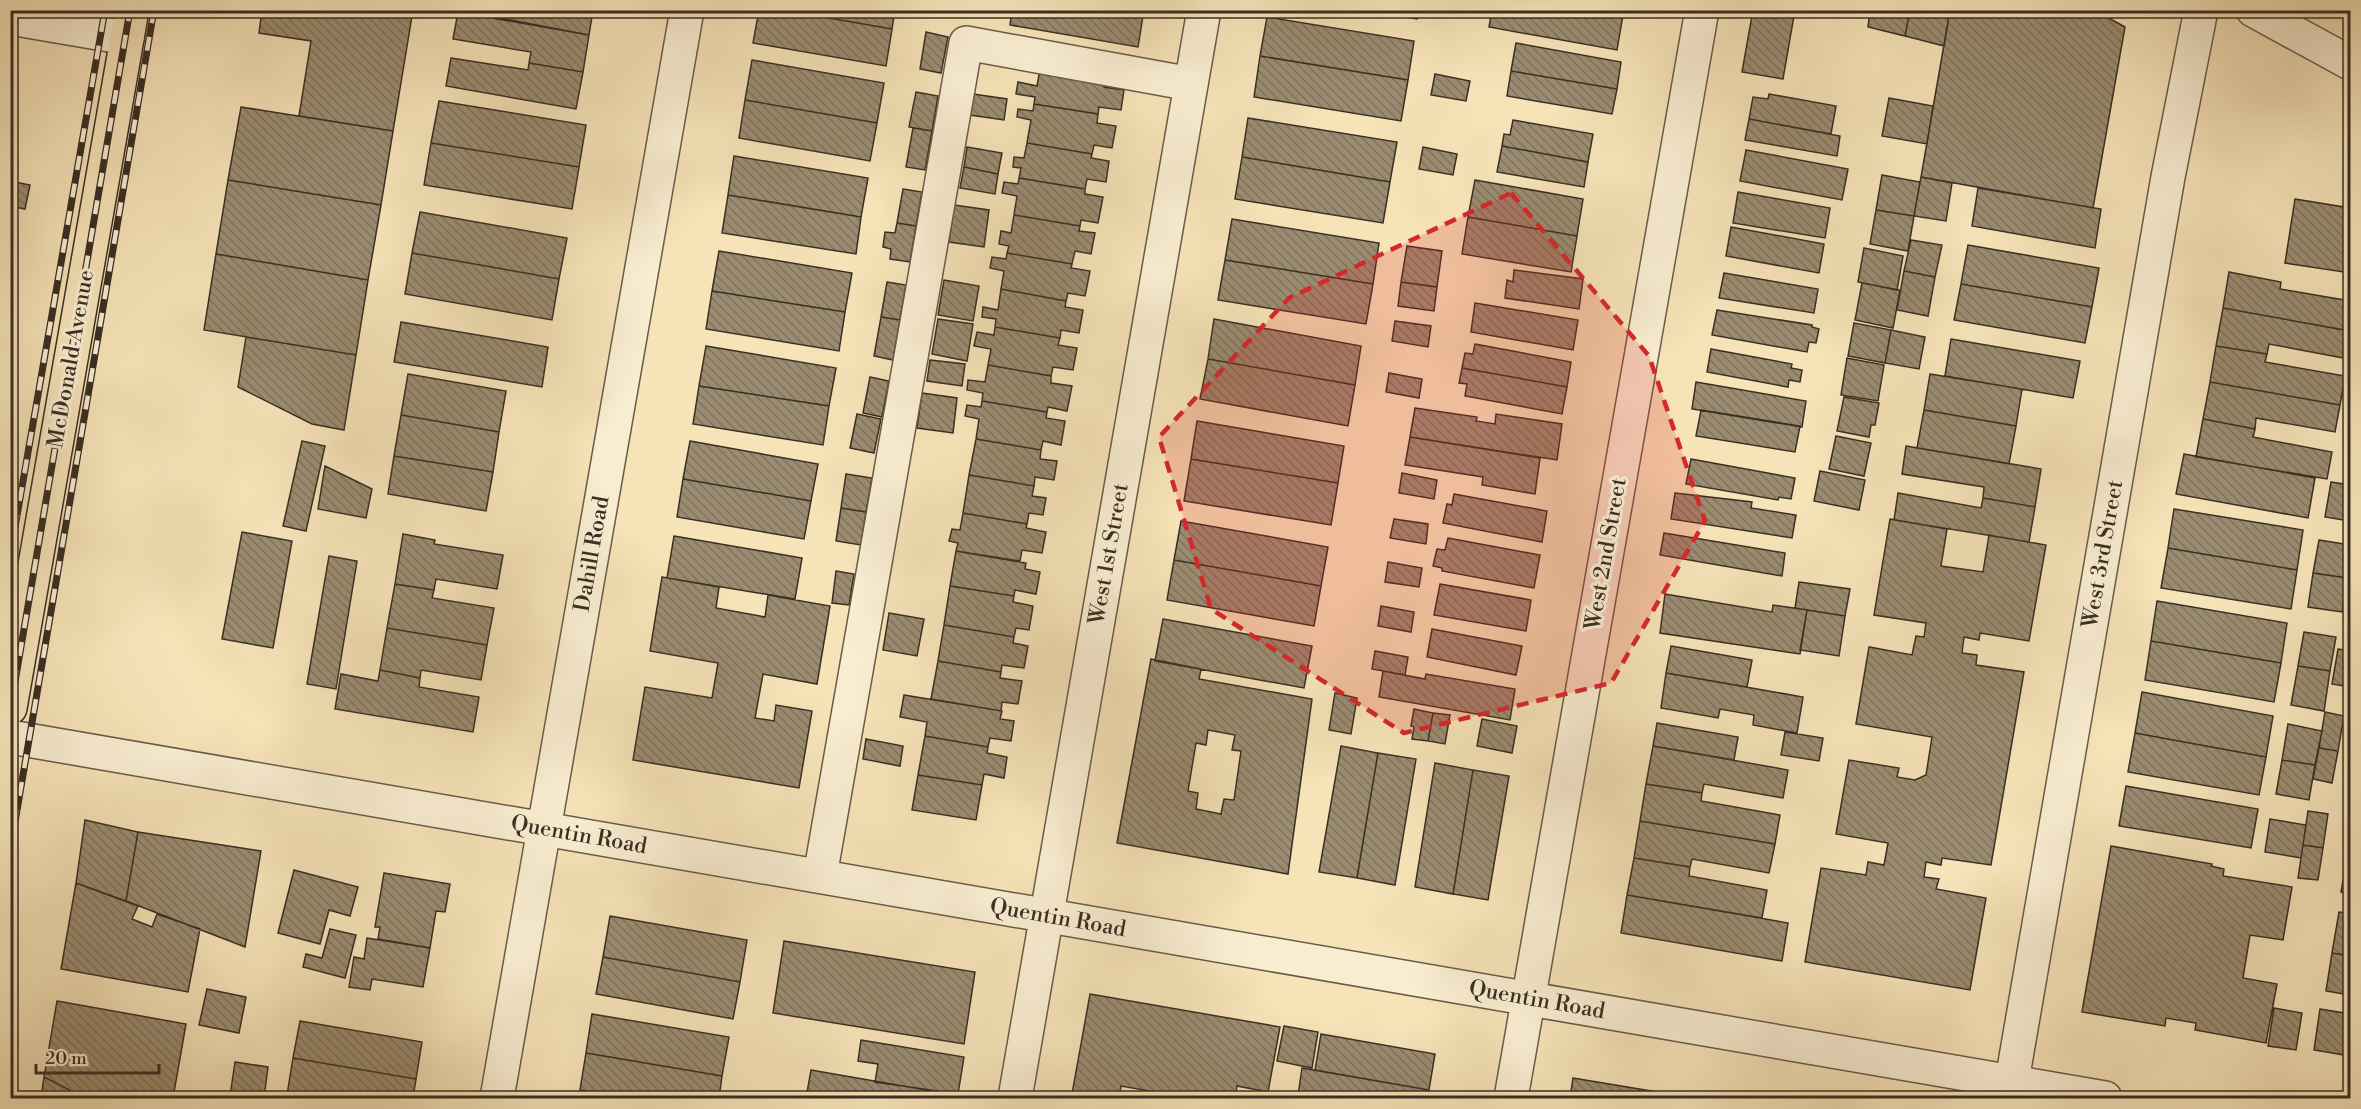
<svg xmlns="http://www.w3.org/2000/svg" width="2361" height="1109" font-family="'Libre Bodoni',serif">
<defs>
<pattern id="building-back-hatch" width="6" height="6" patternUnits="userSpaceOnUse" patternTransform="scale(1.5)"><rect width="6" height="6" fill="#9b8c71"/><path d="M-1 5l2 2M0 0l6 6M5-1l2 2" fill="none" stroke="#7f735d"/></pattern>
</defs>
<rect width="100%" height="100%" fill="#f6e3b8"/>
<filter id="stains"><feTurbulence type="fractalNoise" baseFrequency=".00333" numOctaves="4"/><feColorMatrix values="0 0 0 0 .2 0 0 0 0 .09 0 0 0 0 .02 0 0 0 .5 -.17"/></filter>
<radialGradient id="worn" r=".72"><stop offset=".6" stop-color="#630" stop-opacity="0"/><stop offset="1" stop-color="#630" stop-opacity=".3"/></radialGradient>
<path fill="url(#building-back-hatch)" stroke="#392e24" stroke-width="1.5" fill-rule="evenodd" d="M 262,10 L 413,10 L 393,131 L 299,116 L 311,41 L 259,33 Z
M 458,10 L 593,10 L 589,35 Z
M 759,10 L 783,10 L 892,29 L 886,66 L 753,43 Z
M 783,10 L 895,10 L 892,29 Z
M 1012,10 L 1144,10 L 1138,47 L 1010,25 Z
M 1363,10 L 1419,10 L 1417,19 Z
M 1492,10 L 1552,10 L 1552,13 L 1568,16 L 1569,10 L 1595,10 L 1623,15 L 1617,50 L 1489,27 Z
M 1595,10 L 1644,10 L 1643,15 L 1624,12 L 1623,15 Z
M 1753,10 L 1795,10 L 1783,79 L 1742,72 Z
M 1870,10 L 1910,10 L 1905,36 L 1868,27 Z
M 1910,10 L 1950,10 L 1944,46 L 1905,36 Z
M 1950,10 L 2094,10 L 2125,27 L 2093,208 L 1921,177 Z
M 458,12 L 589,35 L 583,72 L 529,63 L 531,52 L 453,39 Z
M 1267,17 L 1414,41 L 1408,80 L 1260,56 Z
M 926,32 L 948,37 L 941,73 L 920,69 Z
M 1516,43 L 1621,62 L 1617,89 L 1511,71 Z
M 1260,56 L 1408,80 L 1401,121 L 1254,97 Z
M 451,58 L 528,70 L 529,63 L 583,72 L 576,109 L 446,86 Z
M 752,60 L 884,83 L 877,123 L 745,100 Z
M 1040,69 L 1105,80 L 1104,87 L 1124,90 L 1121,110 L 1099,107 L 1098,114 L 1034,104 L 1035,97 L 1016,94 L 1018,82 L 1037,86 Z
M 1511,71 L 1617,89 L 1612,114 L 1507,96 Z
M 1435,74 L 1470,81 L 1466,101 L 1431,95 Z
M 916,92 L 938,96 L 932,131 L 909,127 Z
M 973,94 L 1007,99 L 1004,120 L 970,115 Z
M 1769,94 L 1836,106 L 1831,134 L 1749,119 L 1753,97 L 1768,99 Z
M 1889,98 L 1933,106 L 1927,144 L 1882,136 Z
M 745,100 L 877,123 L 870,161 L 739,138 Z
M 439,101 L 586,125 L 579,167 L 431,143 Z
M 1034,104 L 1098,114 L 1097,123 L 1116,126 L 1112,148 L 1094,145 L 1092,154 L 1027,143 L 1031,120 L 1017,117 L 1018,109 L 1033,111 Z
M 241,107 L 393,131 L 381,205 L 228,180 Z
M 1248,118 L 1397,142 L 1390,182 L 1242,157 Z
M 1749,119 L 1840,136 L 1837,156 L 1745,140 Z
M 1513,120 L 1593,134 L 1588,162 L 1502,146 L 1504,134 L 1510,135 Z
M 913,128 L 932,131 L 925,170 L 906,167 Z
M 431,143 L 579,167 L 572,209 L 424,185 Z
M 1027,143 L 1092,154 L 1091,158 L 1109,161 L 1106,182 L 1087,179 L 1085,189 L 1019,178 L 1021,168 L 1013,167 L 1014,157 L 1024,158 Z
M 1502,146 L 1588,162 L 1584,187 L 1497,172 Z
M 967,147 L 1002,153 L 998,174 L 964,167 Z
M 1423,147 L 1457,154 L 1453,175 L 1419,169 Z
M 1746,150 L 1848,169 L 1842,200 L 1740,181 Z
M 734,156 L 868,178 L 861,217 L 728,195 Z
M 1242,157 L 1390,182 L 1383,223 L 1235,199 Z
M 964,167 L 998,174 L 995,194 L 960,188 Z
M 1882,175 L 1920,182 L 1914,216 L 1876,210 Z
M 1921,177 L 1952,183 L 1946,221 L 1914,216 Z
M 1019,178 L 1085,189 L 1085,194 L 1103,197 L 1098,223 L 1081,220 L 1080,226 L 1014,215 L 1017,196 L 1002,193 L 1004,182 L 1018,184 Z
M 228,180 L 381,205 L 368,280 L 216,254 Z
M 1475,180 L 1583,199 L 1577,236 L 1468,217 Z
M 10,181 L 30,185 L 25,209 L 10,206 Z
M 1978,188 L 2101,209 L 2095,248 L 1972,226 Z
M 903,189 L 922,192 L 916,226 L 897,223 Z
M 1738,192 L 1830,208 L 1825,238 L 1733,223 Z
M 728,195 L 861,217 L 856,254 L 722,233 Z
M 2295,199 L 2350,208 L 2350,273 L 2285,263 Z
M 954,205 L 989,210 L 984,247 L 949,242 Z
M 1876,210 L 1914,216 L 1908,251 L 1870,244 Z
M 420,212 L 567,238 L 559,279 L 412,253 Z
M 1014,215 L 1080,226 L 1079,231 L 1095,233 L 1091,254 L 1075,251 L 1072,264 L 1007,253 L 1009,246 L 999,244 L 1001,231 L 1011,233 Z
M 1468,217 L 1577,236 L 1571,272 L 1462,254 Z
M 1232,219 L 1379,243 L 1373,284 L 1225,260 Z
M 897,223 L 916,226 L 910,262 L 890,259 L 891,249 L 883,247 L 885,232 L 895,233 Z
M 1731,227 L 1824,244 L 1819,273 L 1726,256 Z
M 1911,240 L 1942,245 L 1935,277 L 1904,271 Z
M 1968,245 L 2099,268 L 2092,307 L 1961,284 Z
M 1407,246 L 1442,251 L 1437,287 L 1401,282 Z
M 1864,248 L 1903,256 L 1897,290 L 1858,282 Z
M 719,251 L 852,273 L 845,312 L 712,291 Z
M 412,253 L 559,279 L 552,320 L 405,294 Z
M 1007,253 L 1072,264 L 1071,268 L 1090,271 L 1085,296 L 1068,293 L 1066,301 L 1001,289 L 1004,271 L 990,268 L 992,257 L 1006,259 Z
M 216,254 L 368,280 L 356,355 L 204,330 Z
M 1225,260 L 1373,284 L 1366,324 L 1218,300 Z
M 1514,270 L 1583,279 L 1579,309 L 1505,298 L 1507,280 L 1513,282 Z
M 1904,271 L 1935,277 L 1928,316 L 1897,310 Z
M 2229,272 L 2281,282 L 2280,289 L 2350,301 L 2350,331 L 2223,308 Z
M 1724,273 L 1818,289 L 1814,313 L 1719,298 Z
M 944,280 L 979,286 L 973,321 L 938,315 Z
M 887,282 L 906,285 L 900,320 L 881,317 Z
M 1401,282 L 1437,287 L 1434,311 L 1398,306 Z
M 1862,283 L 1900,290 L 1893,328 L 1855,320 Z
M 1961,284 L 2092,307 L 2085,343 L 1954,320 Z
M 1001,289 L 1066,301 L 1065,307 L 1083,310 L 1079,333 L 1061,330 L 1060,338 L 995,327 L 996,319 L 982,317 L 983,307 L 998,310 Z
M 712,291 L 845,312 L 839,351 L 706,329 Z
M 1475,303 L 1578,320 L 1573,350 L 1471,332 Z
M 2223,308 L 2350,331 L 2349,359 L 2269,344 L 2267,354 L 2216,346 Z
M 1717,310 L 1812,325 L 1812,327 L 1819,329 L 1816,343 L 1809,342 L 1807,352 L 1712,335 Z
M 881,317 L 900,320 L 893,360 L 874,356 Z
M 938,319 L 973,324 L 967,361 L 932,354 Z
M 1214,319 L 1361,346 L 1355,385 L 1208,359 Z
M 1395,321 L 1431,326 L 1428,347 L 1392,341 Z
M 401,322 L 548,347 L 542,387 L 394,362 Z
M 1854,323 L 1891,330 L 1885,363 L 1848,356 Z
M 995,327 L 1060,338 L 1058,345 L 1077,348 L 1073,370 L 1053,367 L 1051,376 L 988,365 L 991,349 L 974,346 L 977,332 L 994,335 Z
M 1891,330 L 1925,337 L 1919,369 L 1885,363 Z
M 246,337 L 356,355 L 344,430 L 312,424 L 238,387 Z
M 1951,339 L 2080,361 L 2073,398 L 1945,376 Z
M 1475,344 L 1571,362 L 1567,387 L 1462,368 L 1465,353 L 1473,354 Z
M 706,346 L 836,368 L 829,406 L 699,386 Z
M 2216,346 L 2267,354 L 2265,362 L 2345,376 L 2340,405 L 2210,382 Z
M 1711,349 L 1792,364 L 1791,368 L 1802,370 L 1800,382 L 1789,380 L 1788,387 L 1707,372 Z
M 1847,358 L 1884,365 L 1878,401 L 1841,395 Z
M 1208,359 L 1355,385 L 1348,426 L 1200,399 Z
M 930,360 L 965,364 L 962,386 L 927,381 Z
M 988,365 L 1051,376 L 1051,383 L 1072,386 L 1067,411 L 1048,407 L 1047,412 L 982,401 L 983,393 L 967,390 L 968,380 L 985,382 Z
M 1462,368 L 1567,387 L 1562,414 L 1465,396 L 1467,384 L 1459,383 Z
M 1389,373 L 1422,379 L 1419,398 L 1386,392 Z
M 408,374 L 506,391 L 499,432 L 401,415 Z
M 1930,374 L 2022,389 L 2016,426 L 1924,410 Z
M 870,377 L 889,381 L 882,417 L 863,413 Z
M 1696,382 L 1806,401 L 1802,427 L 1692,409 Z
M 2210,382 L 2340,405 L 2335,432 L 2256,418 L 2255,429 L 2203,419 Z
M 699,386 L 829,406 L 823,445 L 693,424 Z
M 922,393 L 957,398 L 953,433 L 917,428 Z
M 1844,397 L 1879,403 L 1875,425 L 1871,425 L 1869,437 L 1837,431 Z
M 982,401 L 1047,412 L 1046,418 L 1065,421 L 1061,445 L 1043,441 L 1041,450 L 976,439 L 979,419 L 965,416 L 967,405 L 981,407 Z
M 1415,408 L 1477,417 L 1476,421 L 1495,424 L 1496,414 L 1562,424 L 1557,460 L 1410,437 Z
M 1701,410 L 1800,426 L 1795,452 L 1696,436 Z
M 1924,410 L 2016,426 L 2009,464 L 1917,448 Z
M 857,414 L 881,419 L 874,453 L 850,448 Z
M 401,415 L 499,432 L 493,472 L 394,456 Z
M 2203,419 L 2255,429 L 2253,437 L 2332,452 L 2327,479 L 2196,457 Z
M 1197,421 L 1344,446 L 1338,483 L 1191,459 Z
M 1836,436 L 1871,443 L 1864,476 L 1829,469 Z
M 1410,437 L 1540,458 L 1535,494 L 1482,485 L 1483,477 L 1405,465 Z
M 976,439 L 1041,450 L 1040,459 L 1057,461 L 1054,480 L 1035,477 L 1034,486 L 969,475 Z
M 302,441 L 325,446 L 306,531 L 283,526 Z
M 690,441 L 818,464 L 811,501 L 683,479 Z
M 1906,446 L 2041,469 L 2035,507 L 1983,498 L 1984,487 L 1902,474 Z
M 2184,454 L 2315,478 L 2308,518 L 2176,494 Z
M 394,456 L 493,472 L 486,511 L 388,494 Z
M 1191,459 L 1338,483 L 1331,525 L 1184,501 Z
M 1691,459 L 1795,478 L 1791,499 L 1779,497 L 1778,500 L 1686,484 Z
M 325,466 L 372,489 L 366,518 L 318,509 Z
M 1820,471 L 1865,480 L 1859,510 L 1814,501 Z
M 1402,473 L 1437,480 L 1434,499 L 1399,493 Z
M 846,474 L 872,478 L 866,512 L 841,508 Z
M 969,475 L 1034,486 L 1032,496 L 1046,498 L 1043,515 L 1029,513 L 1027,524 L 963,513 Z
M 683,479 L 811,501 L 804,539 L 677,517 Z
M 2331,482 L 2350,485 L 2350,521 L 2325,517 Z
M 1675,493 L 1752,502 L 1751,508 L 1796,515 L 1792,538 L 1671,519 Z
M 1898,493 L 1981,508 L 1983,498 L 2035,507 L 2029,542 L 1894,520 Z
M 1454,494 L 1547,511 L 1542,542 L 1443,523 L 1447,504 L 1452,505 Z
M 841,508 L 866,512 L 861,545 L 836,541 Z
M 2174,509 L 2303,530 L 2297,570 L 2168,548 Z
M 963,513 L 1027,524 L 1026,528 L 1046,532 L 1042,553 L 1022,550 L 1020,561 L 956,551 L 958,543 L 949,541 L 952,529 L 960,530 Z
M 1394,519 L 1428,524 L 1426,544 L 1390,538 Z
M 1890,519 L 1947,529 L 1941,566 L 1983,572 L 1989,535 L 2046,545 L 2029,641 L 1980,633 L 1979,640 L 1964,637 L 1962,653 L 1977,655 L 1976,665 L 2024,672 L 1991,865 L 1942,858 L 1941,865 L 1926,862 L 1924,877 L 1939,879 L 1936,889 L 1986,898 L 1970,990 L 1805,962 L 1821,868 L 1866,875 L 1868,862 L 1884,865 L 1888,843 L 1836,834 L 1849,760 L 1899,768 L 1897,777 L 1915,780 L 1926,775 L 1932,737 L 1856,724 L 1869,647 L 1912,655 L 1916,636 L 1924,637 L 1926,623 L 1874,615 Z
M 1181,521 L 1328,547 L 1321,586 L 1174,560 Z
M 242,532 L 292,541 L 273,648 L 222,639 Z
M 1664,533 L 1785,553 L 1782,576 L 1660,555 Z
M 403,534 L 435,540 L 434,544 L 503,555 L 497,589 L 436,579 L 434,590 L 395,584 Z
M 674,536 L 802,558 L 795,599 L 667,578 Z
M 1448,538 L 1540,555 L 1534,588 L 1442,571 L 1442,568 L 1433,566 L 1437,549 L 1445,550 Z
M 2319,540 L 2350,545 L 2347,578 L 2313,573 Z
M 2168,548 L 2297,570 L 2291,609 L 2161,588 Z
M 956,551 L 1026,563 L 1025,569 L 1040,572 L 1036,594 L 1015,590 L 1014,596 L 950,586 Z
M 329,556 L 357,561 L 336,689 L 307,684 Z
M 1174,560 L 1321,586 L 1314,626 L 1167,600 Z
M 1388,562 L 1422,568 L 1419,587 L 1385,582 Z
M 836,571 L 854,574 L 849,605 L 832,603 Z
M 2313,573 L 2347,578 L 2342,612 L 2308,607 Z
M 662,577 L 719,587 L 716,608 L 765,617 L 768,595 L 830,606 L 817,684 L 763,674 L 755,718 L 774,721 L 776,705 L 812,711 L 799,788 L 633,760 L 645,687 L 712,698 L 718,663 L 650,651 Z
M 1799,582 L 1850,589 L 1845,616 L 1795,608 Z
M 395,584 L 434,590 L 432,598 L 494,608 L 487,645 L 387,628 Z
M 1440,584 L 1531,600 L 1526,631 L 1434,615 Z
M 950,586 L 1014,596 L 1013,602 L 1033,606 L 1029,630 L 1016,628 L 1014,637 L 944,625 Z
M 1665,594 L 1772,612 L 1773,605 L 1807,610 L 1800,654 L 1660,633 Z
M 2157,601 L 2287,623 L 2281,663 L 2151,641 Z
M 1381,606 L 1414,612 L 1411,632 L 1378,626 Z
M 1807,610 L 1845,616 L 1839,656 L 1800,650 Z
M 889,613 L 924,619 L 917,656 L 883,650 Z
M 1163,619 L 1312,646 L 1304,688 L 1155,661 Z
M 944,625 L 1014,637 L 1013,643 L 1028,646 L 1024,668 L 1002,665 L 1001,672 L 938,661 Z
M 387,628 L 487,645 L 481,680 L 421,670 L 420,678 L 380,670 Z
M 1432,629 L 1522,646 L 1516,675 L 1427,657 Z
M 2304,632 L 2336,637 L 2330,671 L 2298,666 Z
M 2151,641 L 2281,663 L 2274,702 L 2145,680 Z
M 1671,646 L 1752,660 L 1747,687 L 1666,673 Z
M 2338,649 L 2350,651 L 2350,687 L 2332,684 Z
M 1375,651 L 1408,657 L 1405,675 L 1372,669 Z
M 1151,659 L 1201,669 L 1199,679 L 1312,699 L 1288,874 L 1117,843 ZM 1208,730 L 1235,735 L 1232,750 L 1241,751 L 1234,800 L 1224,799 L 1221,814 L 1196,809 L 1198,793 L 1188,791 L 1196,743 L 1206,745 Z
M 938,661 L 1001,672 L 1000,678 L 1022,681 L 1018,704 L 1002,702 L 1001,711 L 931,699 Z
M 2298,666 L 2330,671 L 2324,711 L 2291,705 Z
M 380,670 L 420,678 L 419,687 L 479,697 L 473,732 L 335,709 L 341,674 L 378,681 Z
M 1383,671 L 1425,679 L 1426,674 L 1515,689 L 1510,720 L 1379,697 Z
M 1666,673 L 1803,697 L 1797,733 L 1753,725 L 1754,715 L 1720,709 L 1718,718 L 1661,708 Z
M 2142,692 L 2273,716 L 2266,757 L 2135,733 Z
M 1335,693 L 1357,698 L 1351,734 L 1329,730 Z
M 904,695 L 1002,711 L 1000,719 L 1014,721 L 1011,741 L 990,738 L 988,747 L 925,736 L 927,722 L 900,717 Z
M 1414,709 L 1433,713 L 1428,741 L 1412,739 L 1414,727 L 1411,726 Z
M 2325,712 L 2344,716 L 2338,751 L 2319,748 Z
M 1433,713 L 1450,715 L 1445,744 L 1428,741 Z
M 1482,719 L 1517,726 L 1512,753 L 1477,746 Z
M 1657,723 L 1738,737 L 1734,760 L 1653,746 Z
M 2288,724 L 2322,731 L 2315,765 L 2282,760 Z
M 1785,732 L 1823,738 L 1819,761 L 1781,755 Z
M 2135,733 L 2266,757 L 2259,795 L 2128,772 Z
M 925,736 L 988,747 L 987,753 L 1007,757 L 1004,778 L 984,774 L 982,785 L 918,775 Z
M 866,739 L 903,746 L 900,766 L 863,759 Z
M 1341,746 L 1378,753 L 1357,878 L 1319,872 Z
M 1653,746 L 1788,770 L 1783,798 L 1704,784 L 1702,793 L 1646,784 Z
M 2319,748 L 2338,751 L 2332,783 L 2313,779 Z
M 1378,753 L 1416,759 L 1395,885 L 1357,878 Z
M 2282,760 L 2315,765 L 2309,800 L 2276,794 Z
M 1435,763 L 1473,770 L 1453,894 L 1415,887 Z
M 1473,770 L 1509,776 L 1488,900 L 1453,894 Z
M 918,775 L 982,785 L 976,820 L 912,810 Z
M 1646,784 L 1702,793 L 1701,801 L 1780,815 L 1775,844 L 1640,821 Z
M 2126,786 L 2258,809 L 2251,848 L 2119,826 Z
M 2308,811 L 2328,814 L 2323,848 L 2303,845 Z
M 2270,819 L 2306,825 L 2301,858 L 2265,852 Z
M 85,820 L 138,832 L 126,901 L 76,883 Z
M 1640,821 L 1775,844 L 1769,873 L 1692,859 L 1690,867 L 1634,858 Z
M 138,832 L 261,851 L 245,947 L 126,901 Z
M 2303,845 L 2323,848 L 2318,880 L 2298,878 Z
M 2111,846 L 2212,864 L 2211,866 L 2224,869 L 2223,876 L 2292,887 L 2283,940 L 2250,935 L 2243,978 L 2277,984 L 2266,1043 L 2195,1030 L 2196,1023 L 2166,1018 L 2165,1026 L 2082,1012 Z
M 2348,852 L 2350,852 L 2350,893 L 2341,892 Z
M 1634,858 L 1690,867 L 1689,876 L 1767,890 L 1762,918 L 1627,895 Z
M 294,870 L 358,887 L 350,916 L 329,910 L 320,944 L 278,933 Z
M 384,873 L 450,884 L 445,912 L 436,911 L 430,948 L 378,939 L 380,927 L 375,927 Z
M 76,883 L 138,906 L 132,919 L 152,927 L 157,914 L 200,929 L 188,992 L 61,969 Z
M 1627,895 L 1788,923 L 1782,961 L 1621,933 Z
M 2339,912 L 2350,914 L 2350,956 L 2332,953 Z
M 610,916 L 747,940 L 740,982 L 603,957 Z
M 330,929 L 356,935 L 345,978 L 303,967 L 306,954 L 322,958 Z
M 367,938 L 430,948 L 423,987 L 372,979 L 370,990 L 349,987 L 354,957 L 364,959 Z
M 784,941 L 975,972 L 964,1044 L 773,1013 Z
M 2332,953 L 2350,956 L 2350,995 L 2326,991 Z
M 603,957 L 740,982 L 733,1019 L 596,994 Z
M 207,989 L 246,997 L 239,1033 L 199,1025 Z
M 1090,994 L 1280,1027 L 1268,1092 L 1237,1086 L 1235,1098 L 1178,1098 L 1179,1096 L 1121,1086 L 1119,1098 L 1097,1098 L 1072,1094 Z
M 57,1001 L 186,1024 L 173,1098 L 85,1098 L 44,1077 Z
M 2274,1008 L 2302,1013 L 2296,1050 L 2268,1046 Z
M 2320,1009 L 2350,1014 L 2350,1056 L 2314,1050 Z
M 592,1014 L 729,1037 L 722,1076 L 586,1053 Z
M 300,1021 L 422,1042 L 416,1079 L 293,1058 Z
M 1284,1026 L 1318,1032 L 1312,1068 L 1277,1061 Z
M 1321,1034 L 1435,1054 L 1429,1090 L 1315,1070 Z
M 861,1040 L 964,1057 L 958,1094 L 875,1082 L 878,1064 L 858,1061 Z
M 586,1053 L 722,1076 L 719,1098 L 631,1098 L 580,1090 Z
M 293,1058 L 416,1079 L 413,1098 L 305,1098 L 287,1095 Z
M 235,1062 L 268,1067 L 264,1098 L 230,1096 Z
M 1302,1068 L 1429,1090 L 1428,1098 L 1317,1098 L 1298,1095 Z
M 811,1070 L 938,1092 L 937,1098 L 806,1098 Z
M 44,1077 L 85,1098 L 41,1098 Z
M 1573,1078 L 1681,1096 L 1681,1098 L 1570,1098 Z"/>
<g fill="none" stroke-linecap="round" stroke-linejoin="round">
<g stroke="#685b49" stroke-width="36">
<path id="minor" d="M 2253,10 L 2350,63
M 10,18 L 127,38
M 10,737 L 2105,1098
M 820,876 L 966,43 L 1191,84
M 497,1098 L 687,10
M 1015,1098 L 1204,10
M 1511,1098 L 1702,10
M 2009,1098 L 2168,177 L 2201,10"/>
</g>
<g stroke="#392e24" stroke-width="36">
<path id="major" d="M 10,708 L 132,10"/>
</g>
<use href="#minor" stroke="#f9edd1" stroke-width="33"/>
<use href="#major" stroke="#f6e3b8" stroke-width="33"/>
<g stroke="#392e24" stroke-width="7">
<path id="rail" d="M 10,556 L 105,10
M 10,711 L 130,10
M 10,851 L 154,10"/>
</g>
<use href="#rail" stroke="#f9edd1" stroke-width="4.5" stroke-dasharray="14" stroke-linecap="butt"/>
</g>
<path fill="#d62828" fill-opacity="0.2" stroke="#d62828" stroke-width="4.5" stroke-dasharray="12 8" stroke-linejoin="round" d="M 1511,193 L 1649,356 L 1705,521 L 1611,683 L 1404,733 L 1211,609 L 1159,437 L 1289,298 Z"/>
<g text-anchor="middle" dominant-baseline="central" stroke-width="6" stroke-linejoin="round" paint-order="stroke">
<g font-size="22" fill="#392e24" stroke="#f9edd1">
<text transform="translate(71 359) rotate(-80)">McDonald Avenue</text>
<text transform="translate(592 554) rotate(-80)">Dahill Road</text>
<text transform="translate(1109 554) rotate(-80)">West 1st Street</text>
<text transform="translate(1606 554) rotate(-80)">West 2nd Street</text>
<text transform="translate(2103 554) rotate(-80)">West 3rd Street</text>
<text transform="translate(579 835) rotate(10)">Quentin Road</text>
<text transform="translate(1058 918) rotate(10)">Quentin Road</text>
<text transform="translate(1537 1000) rotate(10)">Quentin Road</text>
</g>
</g>
<rect width="2361" height="1109" fill="none" stroke="#f6e3b8" stroke-width="36"/>
<rect x="12" y="12" width="2337" height="1085" fill="none" stroke="#392e24" stroke-width="3"/>
<rect x="18" y="18" width="2325" height="1073" fill="none" stroke="#392e24" stroke-width="1.5"/>
<path d="M36 1064v9h123v-9" fill="none" stroke="#392e24" stroke-width="3"/>
<text x="45" y="1064" font-size="18" fill="#392e24" stroke="#f9edd1" stroke-width="4.5" paint-order="stroke">20 m</text>
<rect width="100%" height="100%" filter="url(#stains)"/>
<rect width="100%" height="100%" fill="url(#worn)"/>
</svg>
